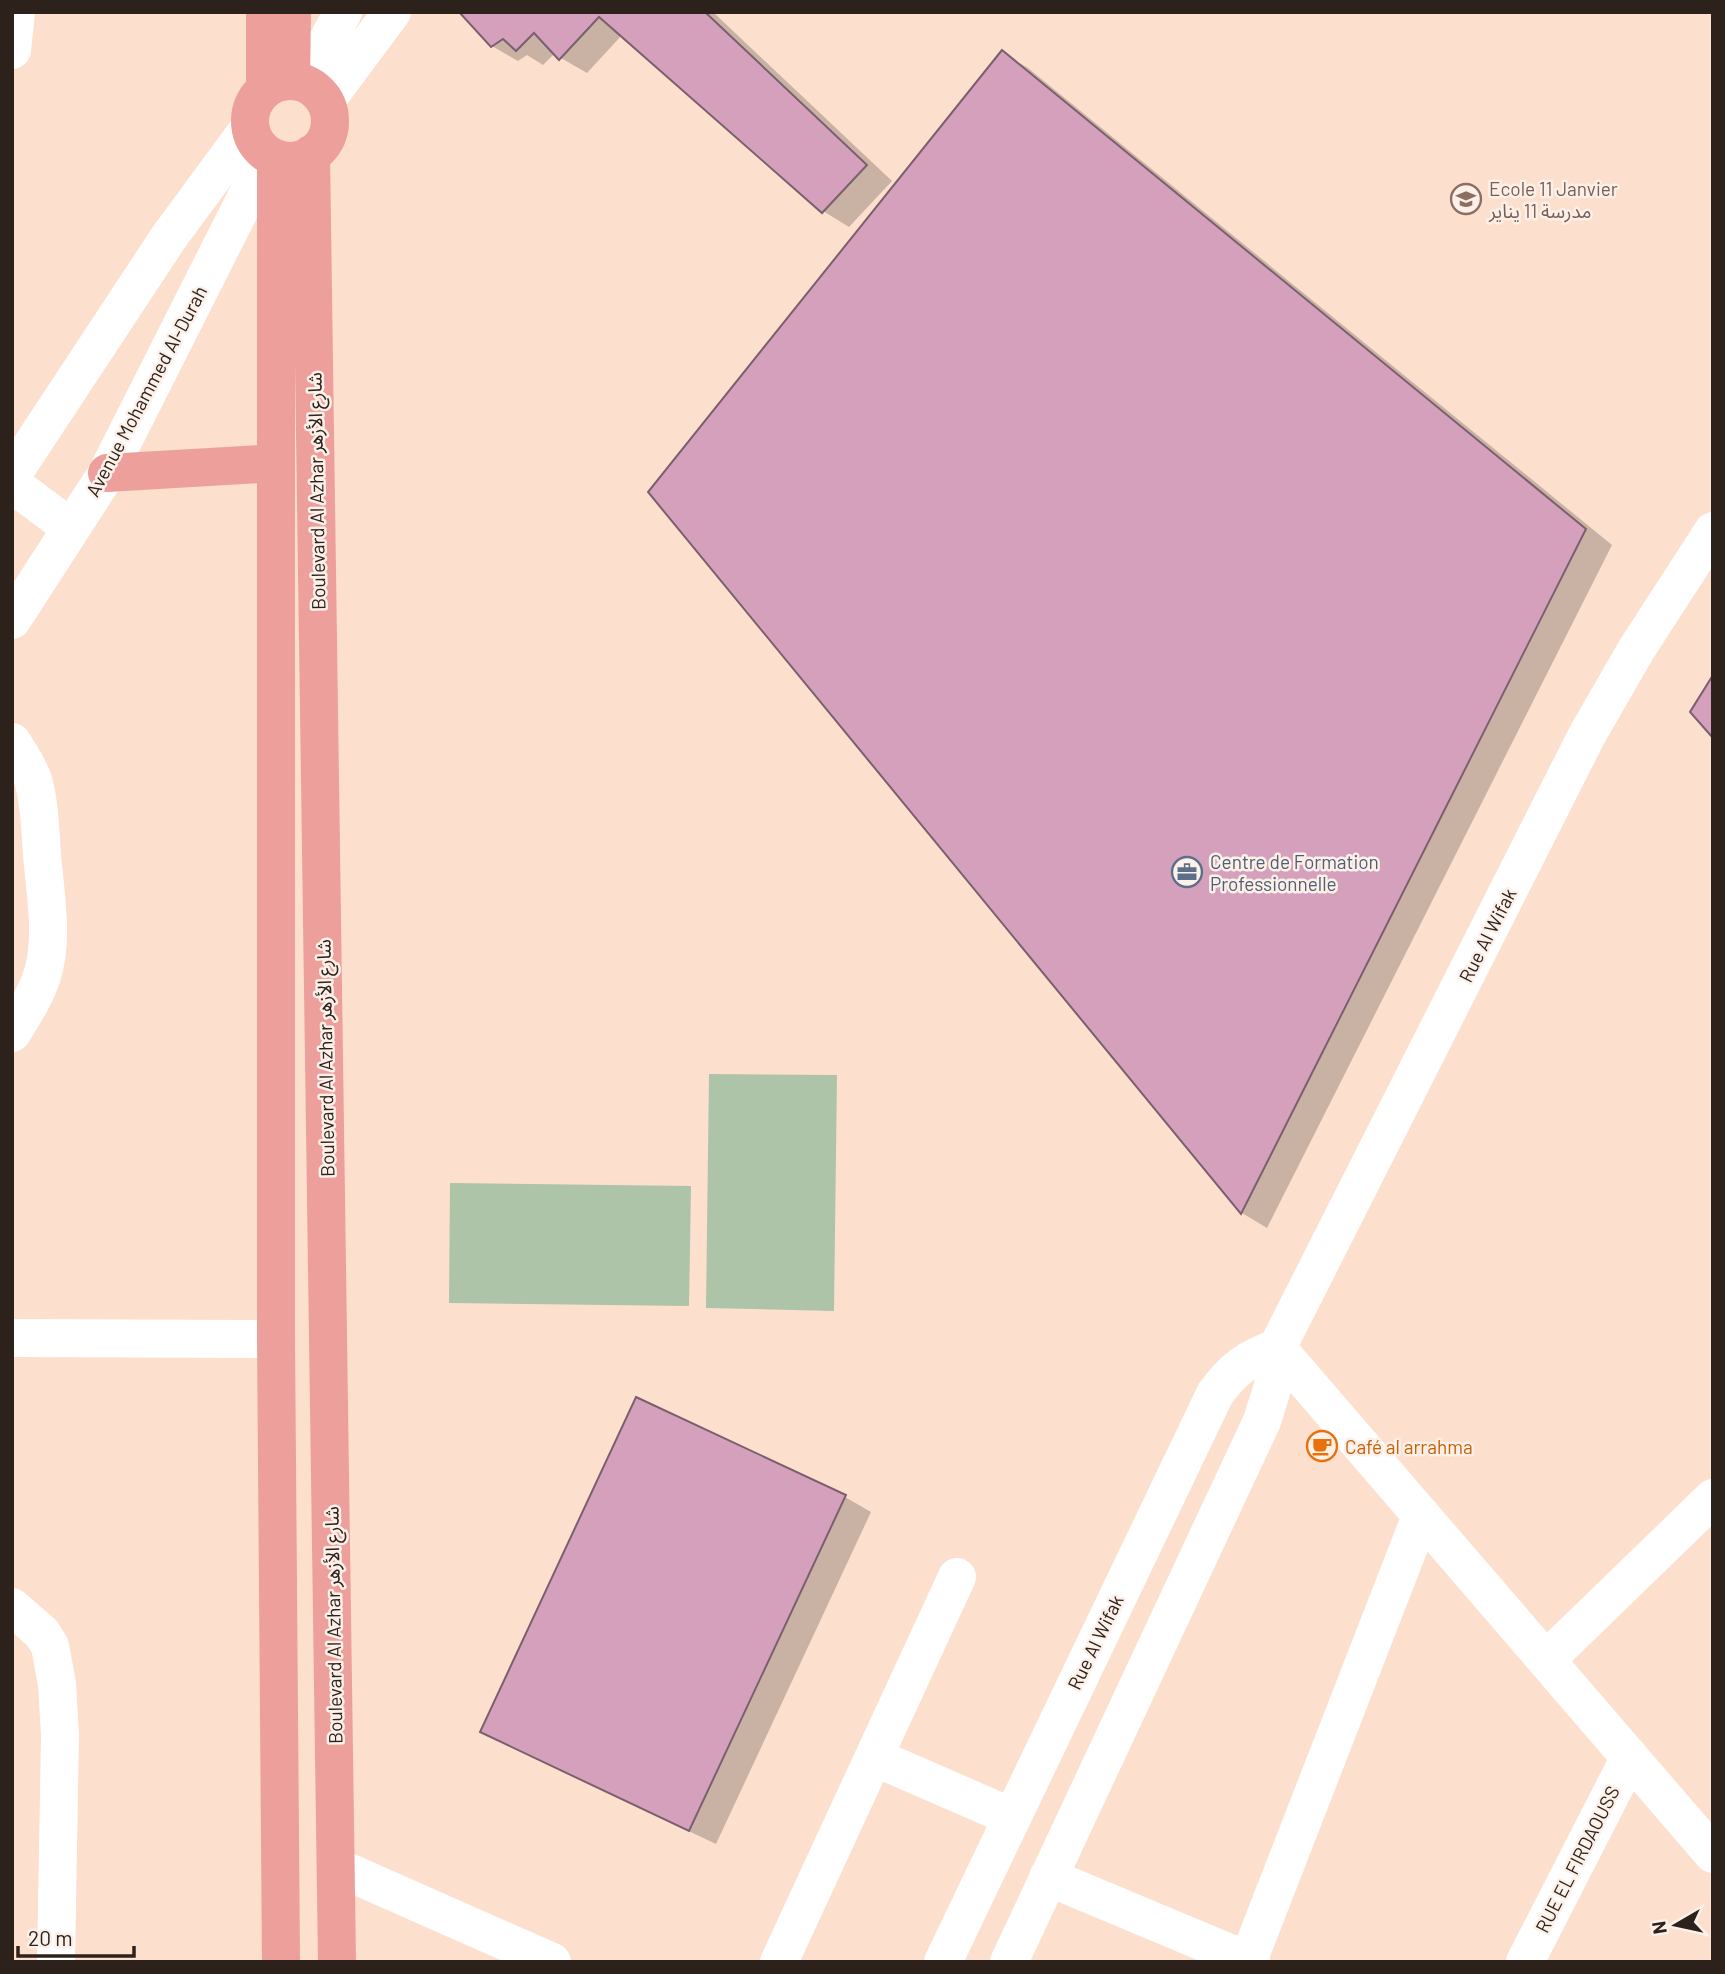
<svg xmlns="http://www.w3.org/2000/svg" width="1725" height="1974" font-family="Barlow,'Noto Sans Arabic',sans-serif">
<rect width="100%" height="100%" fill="#fcdfcd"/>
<path fill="#adc4a8" d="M 709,1074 L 837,1075 L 834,1311 L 706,1308 Z
M 450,1183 L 691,1186 L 689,1306 L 449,1303 Z"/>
<path fill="#0003" d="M 461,12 L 713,12 L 892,181 L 849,227 L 823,211 L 622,35 L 587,73 L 561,58 L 555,53 L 543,65 L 527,55 L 518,61 L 492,46 Z
M 1002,53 L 1028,68 L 1612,545 L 1267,1228 L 1242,1213 L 651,492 Z
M 845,1497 L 871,1512 L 716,1844 L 508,1746 L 482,1731 Z"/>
<path fill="#d4a0bc" stroke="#7a606e" stroke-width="2" d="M 459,12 L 705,12 L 867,165 L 822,213 L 599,17 L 559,60 L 534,33 L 516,51 L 503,39 L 491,47 Z
M 1002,50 L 1586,529 L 1241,1214 L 648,492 Z
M 1713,675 L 1713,738 L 1690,712 Z
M 636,1397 L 846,1495 L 689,1831 L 480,1732 Z"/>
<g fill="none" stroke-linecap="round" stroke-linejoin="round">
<path stroke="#fff" stroke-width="38" d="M 12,50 L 16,12
M 304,84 L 343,12
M 325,102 L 392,12
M 12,475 L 169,237 L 250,127
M 12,484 L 71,528
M 12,620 L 107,473 L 268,154
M 12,742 C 20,754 28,766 33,780 C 40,804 40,829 42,854 C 45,893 54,938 42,976 C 35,997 23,1015 12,1033
M 12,1338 L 276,1339
M 1277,1348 L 1713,1854
M 12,1607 L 42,1633 L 50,1646 L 57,1684 L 60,1735 L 56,1962
M 1546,1660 L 1713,1498
M 874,1757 L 1012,1817
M 337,1867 L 552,1962
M 1048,1877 L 1251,1962
M 1248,1961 L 1421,1516
M 779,1962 L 957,1577
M 943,1962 L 1215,1394 C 1232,1370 1249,1357 1277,1348
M 1009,1962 L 1262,1421 L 1277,1373 L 1277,1348 L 1587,735 L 1636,650 L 1713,531
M 1525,1962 L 1630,1757"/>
<path stroke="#ed9f9b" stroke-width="38" d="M 265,12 L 265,89
M 291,80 L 292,12
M250 121a40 40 0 1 1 80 0a40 40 0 1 1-80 0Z
M 311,154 L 337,1962
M 276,158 L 276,1339 L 281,1962
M 107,473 L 276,463"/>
</g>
<defs>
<g id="school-ring" transform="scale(1.575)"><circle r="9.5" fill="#fcf0e9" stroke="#8d6e63" stroke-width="1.5"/><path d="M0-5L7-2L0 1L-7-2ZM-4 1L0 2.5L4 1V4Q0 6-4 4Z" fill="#8d6e63"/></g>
<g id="office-ring" transform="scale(1.575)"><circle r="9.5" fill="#fcf0e9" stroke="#5c6f8a" stroke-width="1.5"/><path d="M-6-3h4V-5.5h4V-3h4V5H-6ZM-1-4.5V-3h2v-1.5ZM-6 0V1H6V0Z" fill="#5c6f8a"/></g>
<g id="cafe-ring" transform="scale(1.575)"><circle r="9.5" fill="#fcf0e9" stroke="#e8710a" stroke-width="1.5"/><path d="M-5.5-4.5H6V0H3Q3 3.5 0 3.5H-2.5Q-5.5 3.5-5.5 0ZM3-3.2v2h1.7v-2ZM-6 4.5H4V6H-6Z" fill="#e8710a"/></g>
</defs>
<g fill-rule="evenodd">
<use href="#school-ring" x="1466" y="199"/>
<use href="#office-ring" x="1187" y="872"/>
<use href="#cafe-ring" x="1322" y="1446"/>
</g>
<g text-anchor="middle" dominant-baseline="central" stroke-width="5" stroke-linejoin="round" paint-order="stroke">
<g font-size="19" fill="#785e54" stroke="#fcf0e9" text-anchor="start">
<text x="1489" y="188">Ecole 11 Janvier<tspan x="1489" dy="22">مدرسة 11 يناير</tspan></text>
</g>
<g font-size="19" fill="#2c221b" stroke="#fcf0e9">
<text transform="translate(146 391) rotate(-62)">Avenue Mohammed Al-Durah</text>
<text transform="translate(316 491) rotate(-91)">Boulevard Al Azhar شارع الأزهر</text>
<text transform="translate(1487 935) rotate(-63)">Rue Al Wifak</text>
<text transform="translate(325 1058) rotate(-91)">Boulevard Al Azhar شارع الأزهر</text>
<text transform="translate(333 1625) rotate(-91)">Boulevard Al Azhar شارع الأزهر</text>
<text transform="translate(1095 1642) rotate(-64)">Rue Al Wifak</text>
<text transform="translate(1577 1859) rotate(-63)">RUE EL FIRDAOUSS</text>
</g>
<g font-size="19" fill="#4e5e75" stroke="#fcf0e9" text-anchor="start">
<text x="1210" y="861">Centre de Formation<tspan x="1210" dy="22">Professionnelle</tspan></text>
</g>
<g font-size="19" fill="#c56008" stroke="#fcf0e9" text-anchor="start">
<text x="1345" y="1446">Café al arrahma</text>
</g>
</g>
<rect width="1725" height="1974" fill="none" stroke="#2c221b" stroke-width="28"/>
<g transform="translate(1676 1925) rotate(261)" stroke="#fcf0e9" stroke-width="5" paint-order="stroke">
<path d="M0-5L12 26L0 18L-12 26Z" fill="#2c221b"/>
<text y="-10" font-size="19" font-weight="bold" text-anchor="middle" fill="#2c221b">N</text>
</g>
<path d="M18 1946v10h116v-10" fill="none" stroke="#2c221b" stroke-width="3.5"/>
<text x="28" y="1946" font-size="21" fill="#2c221b" stroke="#fcf0e9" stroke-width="5" paint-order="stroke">20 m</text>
</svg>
